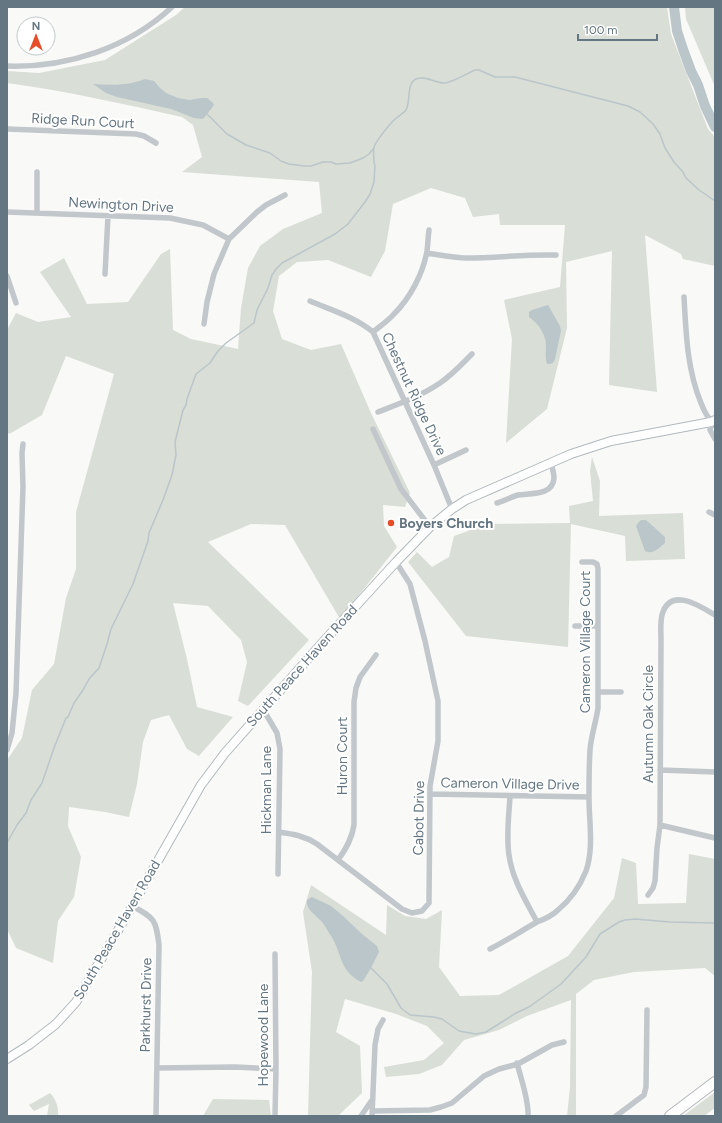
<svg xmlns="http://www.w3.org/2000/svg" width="722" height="1123" font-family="Figtree,sans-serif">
<rect width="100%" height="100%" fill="#f9f9f7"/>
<path fill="#d9ded6" d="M 185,7 L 667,7 L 671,34 L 708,129 L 715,137 L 715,266 L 683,259 L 681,254 L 645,235 L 657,392 L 609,385 L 612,251 L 566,262 L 567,328 L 547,409 L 506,443 L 512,339 L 504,300 L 560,287 L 565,225 L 500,225 L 499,214 L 473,217 L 465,198 L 431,188 L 393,204 L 385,251 L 371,277 L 328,260 L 297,262 L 279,276 L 273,311 L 282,339 L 311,350 L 341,344 L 371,413 L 410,493 L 405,507 L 383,505 L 384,526 L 397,547 L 340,619 L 285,525 L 251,524 L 208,542 L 309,640 L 248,706 L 238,701 L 247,662 L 241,640 L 208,606 L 173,603 L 187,659 L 197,707 L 233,717 L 199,756 L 187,749 L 169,715 L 151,720 L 143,742 L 137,784 L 129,817 L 105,812 L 69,807 L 68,826 L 81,857 L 74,897 L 58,921 L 53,963 L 16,948 L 7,929 L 7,760 L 22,738 L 32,690 L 54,664 L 66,598 L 76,569 L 76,512 L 114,374 L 66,356 L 42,415 L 11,433 L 7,434 L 7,330 L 16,313 L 38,322 L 71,317 L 40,272 L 64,258 L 87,304 L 128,302 L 161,254 L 170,249 L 173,330 L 191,339 L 238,349 L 241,308 L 248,268 L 260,246 L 283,229 L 322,213 L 319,182 L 182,172 L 202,157 L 193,125 L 182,117 C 124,104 66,91 7,83 L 7,71 L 39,73 L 105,60 L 176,15 Z
M 685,7 L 715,7 L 715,87 L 686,19 Z
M 592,457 L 600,481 L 599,516 L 683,513 L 685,559 L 626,561 L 625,536 L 571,524 L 568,647 L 466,636 L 408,562 L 417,552 L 432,567 L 449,557 L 454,536 L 487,524 L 570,523 L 569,506 L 593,501 L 590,471 Z
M 689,854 L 715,859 L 715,976 L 705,968 L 634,972 L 594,980 L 576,994 L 576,1116 L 567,1116 L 570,1087 L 571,1000 L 527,1016 L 499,1030 L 464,1040 L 442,1065 L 419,1074 L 386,1077 L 384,1067 L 424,1060 L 444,1043 L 427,1026 L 396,1014 L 345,999 L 336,1032 L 360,1046 L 362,1093 L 338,1116 L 308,1116 L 312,972 L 303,912 L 311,885 L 386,935 L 387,905 L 405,916 L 426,919 L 442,910 L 439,967 L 460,996 L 499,995 L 568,956 L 614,898 L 622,858 L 636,863 L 638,904 L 686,903 Z
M 715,1092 L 715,1108 L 704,1116 L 683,1116 Z
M 50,1093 C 56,1099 59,1108 58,1116 L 47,1116 L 49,1104 L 34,1111 L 29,1105 Z
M 213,1099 L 269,1100 L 271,1116 L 203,1116 Z"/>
<path fill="#bac6ca" d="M 145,79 L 154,81 L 160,88 L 166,93 L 178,98 L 189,100 L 201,98 L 207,98 L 213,103 L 214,105 L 204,118 L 202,119 L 194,118 L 171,109 L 117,97 L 106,93 L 93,84 C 111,85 128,86 145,79 Z
M 548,305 L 560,326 L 561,331 L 555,359 C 554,363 552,364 547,364 C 545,358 546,351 546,344 C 545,333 538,323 529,317 L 529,312 L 532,310 Z
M 641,520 L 646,520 L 665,537 L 665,543 C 659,548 653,555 645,551 L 636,526 L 638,523 Z
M 312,897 L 331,906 L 343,916 L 362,934 L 377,946 L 379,952 L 371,968 L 363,981 L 361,982 C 337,969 343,952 329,933 C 327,929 325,926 322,922 C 317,916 305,909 307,900 Z"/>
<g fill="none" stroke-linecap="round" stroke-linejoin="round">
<path stroke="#bac6ca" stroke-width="1.5" d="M 206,113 L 227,134 L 246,145 L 270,153 L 281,161 L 289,164 L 304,166 L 311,166 L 323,162 L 331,162 L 336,164 L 350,163 L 363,158 L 369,154 L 374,148
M 7,843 L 17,825 L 26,813 L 31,800 L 42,783 L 54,748 L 66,718 L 68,717 L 74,703 L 83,690 L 89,679 L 99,668 L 107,644 L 111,629 L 133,584 L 148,541 L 149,533 L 163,500 L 172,475 L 176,455 L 175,442 L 183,410 L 186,405 L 187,399 L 196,374 L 210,363 L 218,351 L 226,343 L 254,323 L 257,310 L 268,288 L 272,275 L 276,269 L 282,263 L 335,234 L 348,224 L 365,202 L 370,194 L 374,182 L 375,165 L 374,163 C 374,158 373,152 374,147 C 376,141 389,125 394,120 C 398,116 403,114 406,110 C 411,101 406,84 416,79 C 425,75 435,83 444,83 C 451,83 468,73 475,70 L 479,70 L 495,77 L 515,77 L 628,106 L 640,112 L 653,124 L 660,134 L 665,148 L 674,162 L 683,172 L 686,178 L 699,190 L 715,201
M 370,967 L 387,984 L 401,1008 L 410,1015 L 434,1017 L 442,1019 L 459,1031 L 476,1034 L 486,1032 L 516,1013 L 529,1007 L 561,984 L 586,957 L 600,934 L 619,922 L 625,920 L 635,919 L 670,922 L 715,923"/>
<path stroke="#bac6ca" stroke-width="10" d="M 674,7 L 677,31 L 684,52 L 691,71 L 698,85 L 705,106 L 715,127"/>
<g stroke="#b2b9be" stroke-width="10">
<path id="secondary" d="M 7,1059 L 29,1045 L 56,1024 L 76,1002 L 127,915 L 201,785 L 225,753 L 323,642 L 396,562 L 430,527 L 452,509 L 466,500 L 571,454 L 611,441 L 711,422 L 715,420"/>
</g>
<g stroke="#b3b8bc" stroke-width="12">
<path id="highway" d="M 670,1116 L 715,1082"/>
</g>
<path stroke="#c2c7cb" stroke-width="5.5" d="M 7,66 C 67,68 128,48 172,7
M 7,129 L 136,134 L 144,136 L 156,143
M 7,212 L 170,218 L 203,225 L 229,239
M 37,213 L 37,172
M 427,253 C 440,255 453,258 467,258 C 497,258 526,254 556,255
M 105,274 L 108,216
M 7,276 L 16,303
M 684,297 C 686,333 687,369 701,403 C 704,411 709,420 715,426
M 310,301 C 331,310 355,317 373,332 L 434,465 L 452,509
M 204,324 L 207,302 L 214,274 L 229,239 L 257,212 L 266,205 L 285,195
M 373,332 C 380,326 388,321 394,314 C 410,298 423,274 427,251 C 428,244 428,237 429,230
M 378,412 C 399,404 421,396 440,383 C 452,375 462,364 472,354
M 711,422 L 710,430 L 715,439
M 373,429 L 401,489 L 430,527
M 434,465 L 466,450
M 497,503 C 504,501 511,497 518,495 C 530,493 553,496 554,478 C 554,473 552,467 551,463
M 709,512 L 715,515
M 575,626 L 598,626
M 598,692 L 621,692
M 263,709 L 277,733 L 280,749 L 278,874
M 7,750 L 12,733 L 16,693 L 23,487 L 22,453 L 23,444
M 660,770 L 715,772
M 430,794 L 589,797
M 510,796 C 509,815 506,836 509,855 C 512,879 526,901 537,922
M 660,825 L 715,838
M 279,832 C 293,834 305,836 317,844 L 402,909 L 412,913 L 422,911 L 429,903 L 430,786 L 438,741 L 438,701 L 425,641 L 410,584 L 396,562
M 338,860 C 346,849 352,839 354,825 L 354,702 L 356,688 L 360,677 L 376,655
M 648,895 L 653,888 L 655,881 L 657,848 L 660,825 L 661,641 C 661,632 660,623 662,615 C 670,586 700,606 715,615
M 132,906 C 155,918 156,920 159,945 L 156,1116
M 490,949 C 506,941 521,931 537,922 C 545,919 552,916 558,910 C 570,900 580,886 586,871 C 594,848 589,822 589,798 C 589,784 589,764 590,750 C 591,736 596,722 598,708 L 598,569 L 597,564 L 593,562 L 582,562
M 517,1063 C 521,1079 529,1100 528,1116
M 157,1068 L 235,1067 L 276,1069
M 372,1111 L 430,1110 L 441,1107 L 452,1103 L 484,1076 L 499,1069 L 518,1064 L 552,1045 L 564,1042
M 275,1116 L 276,1069 L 275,954
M 361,1116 L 372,1100
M 372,1116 L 375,1045 L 378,1029 L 383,1020
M 616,1116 L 644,1095 L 646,1087 L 647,1010"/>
<use href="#secondary" stroke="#fff" stroke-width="8"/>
<use href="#highway" stroke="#fff" stroke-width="10"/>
</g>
<circle fill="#e74d29" stroke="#fff" stroke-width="1.5" cx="391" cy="523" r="4"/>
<g text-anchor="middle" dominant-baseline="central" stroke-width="4" stroke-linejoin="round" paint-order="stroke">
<g font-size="14" fill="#647682" stroke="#fff">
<text transform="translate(83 121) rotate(3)">Ridge Run Court</text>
<text transform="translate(121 205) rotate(3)">Newington Drive</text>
<text transform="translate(414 394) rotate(65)">Chestnut Ridge Drive</text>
<text transform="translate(585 642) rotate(-90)">Cameron Village Court</text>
<text transform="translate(302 666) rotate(-48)">South Peace Haven Road</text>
<text transform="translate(648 724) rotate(-90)">Autumn Oak Circle</text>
<text transform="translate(342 756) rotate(-90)">Huron Court</text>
<text transform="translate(510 784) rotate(1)">Cameron Village Drive</text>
<text transform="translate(266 790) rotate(-90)">Hickman Lane</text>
<text transform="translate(419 818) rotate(-89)">Cabot Drive</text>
<text transform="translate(117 930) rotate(-60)">South Peace Haven Road</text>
<text transform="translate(146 1005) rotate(-89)">Parkhurst Drive</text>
<text transform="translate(263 1035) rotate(-90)">Hopewood Lane</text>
</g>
<g font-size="14" font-weight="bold" fill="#647682" stroke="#fff" text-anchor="start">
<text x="399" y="523">Boyers Church</text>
</g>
</g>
<rect width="722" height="1123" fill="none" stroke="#647682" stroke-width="16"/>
<g transform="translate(36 36)"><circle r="19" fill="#ffffff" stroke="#c1c8cd"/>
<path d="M0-3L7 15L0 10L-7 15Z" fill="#e74d29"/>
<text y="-6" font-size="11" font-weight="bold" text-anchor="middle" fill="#647682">N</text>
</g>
<path d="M578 34v6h79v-6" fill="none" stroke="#647682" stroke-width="2"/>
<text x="584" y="34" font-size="12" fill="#647682" stroke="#ffffff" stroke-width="3" paint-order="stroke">100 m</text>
</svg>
